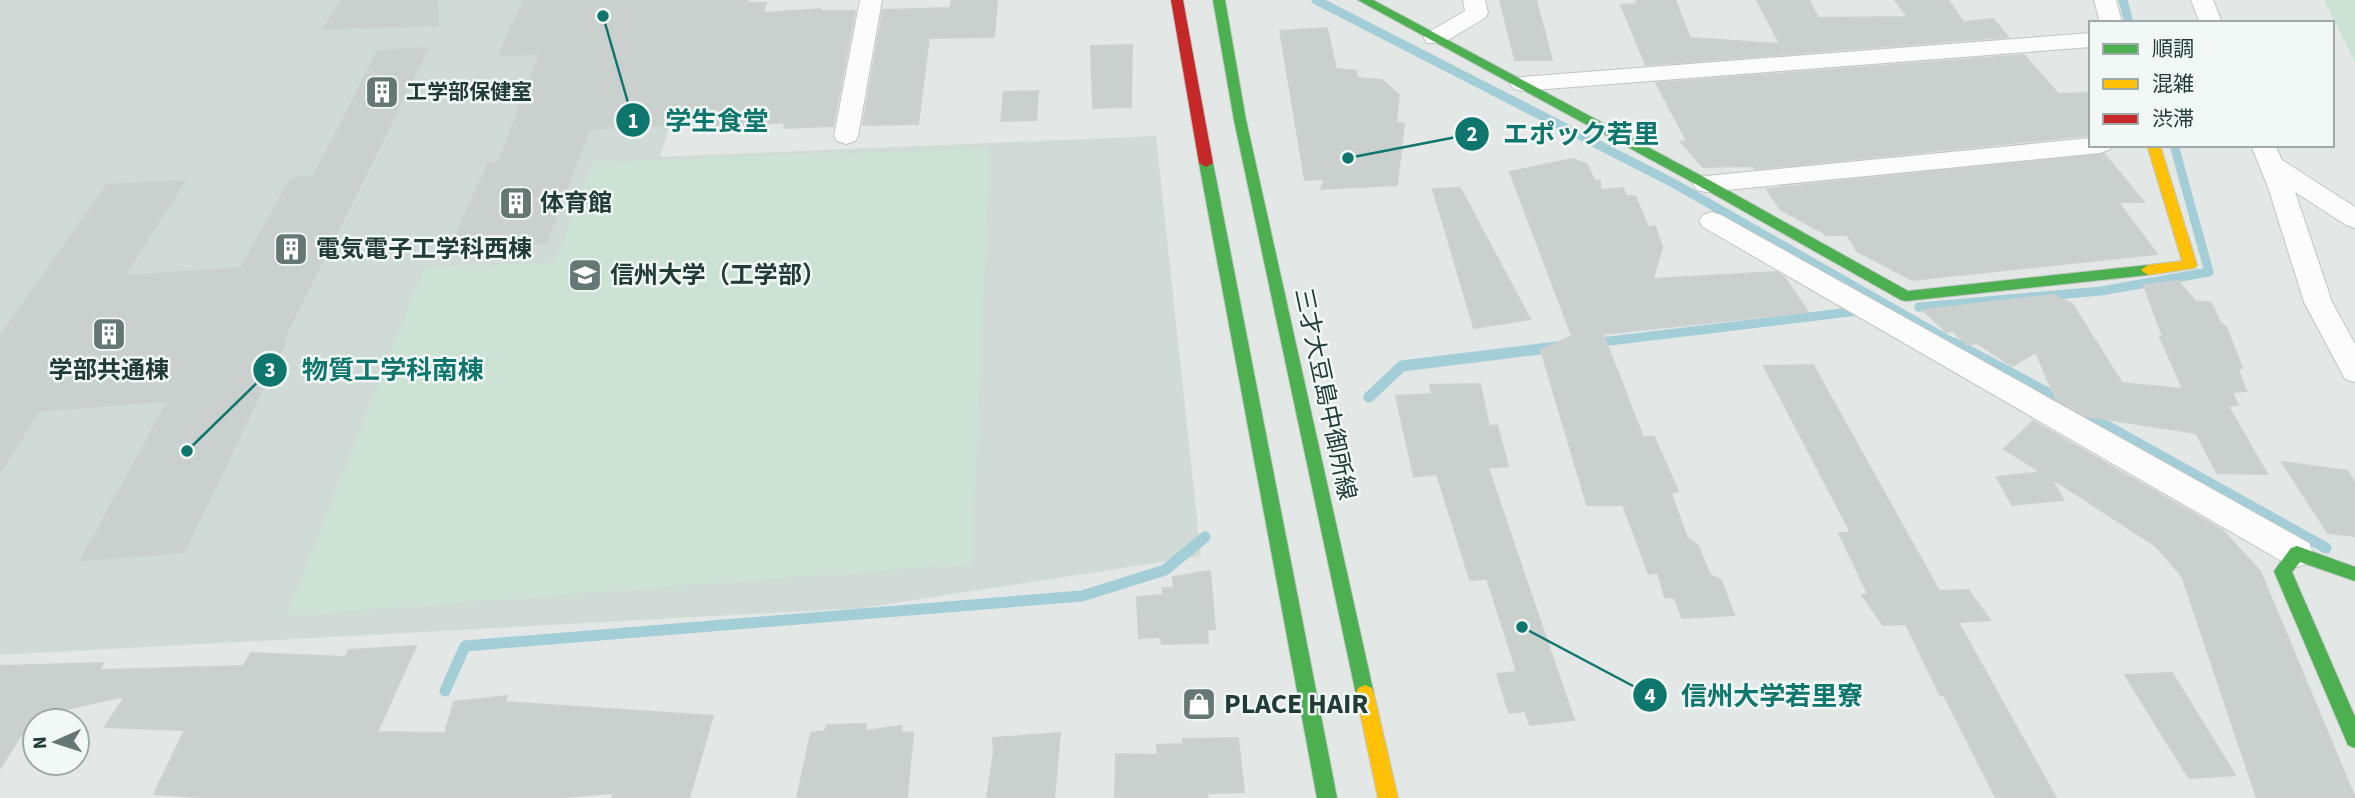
<svg xmlns="http://www.w3.org/2000/svg" width="2355" height="798" font-family="'Source Sans 3','Noto Sans JP',sans-serif">
<rect width="100%" height="100%" fill="#e3e8e6"/>
<path fill="#d0dad6" d="M 0,0 L 708,0 L 660,157 L 1156,136 L 1201,556 L 862,608 L 0,655 Z"/>
<path fill="#cce2d4" d="M 2324,0 L 2355,0 L 2355,62 Z
M 990,148 L 972,564 L 286,616 L 424,268 L 555,262 L 593,162 Z"/>
<g fill="none" stroke-linecap="round" stroke-linejoin="round">
<path stroke="#a3cdd7" stroke-width="9" d="M 1316,0 L 1675,184 L 1957,345
M 2123,0 L 2129,23
M 1919,307 L 2101,291 L 2209,272 L 2174,145
M 1593,343 L 1858,311"/>
<path stroke="#a3cdd7" stroke-width="11" d="M 1954,343 L 2066,403
M 1369,397 L 1402,366 L 1556,347
M 2080,411 L 2326,548
M 445,691 L 465,646 L 1082,596 L 1165,570 L 1205,537"/>
</g>
<path fill="#cad0ce" stroke="#ccd1cf" stroke-width="2" d="M 342,0 L 437,0 L 438,25 L 323,29 Z
M 524,0 L 748,0 L 747,3 L 766,3 L 763,13 L 820,9 L 820,11 L 855,11 L 833,126 L 784,128 L 785,122 L 692,130 L 695,124 L 589,129 L 546,243 L 451,247 L 488,163 L 498,163 L 540,54 L 499,55 Z
M 952,0 L 997,0 L 994,37 L 929,38 L 918,124 L 863,125 L 883,10 L 950,8 Z
M 1500,0 L 1536,0 L 1552,60 L 1515,60 Z
M 1636,0 L 1675,0 L 1690,38 L 1780,44 L 1757,0 L 1809,0 L 1818,18 L 1908,17 L 1895,0 L 1948,0 L 1963,22 L 1993,19 L 2008,37 L 1646,65 L 1621,5 L 1637,4 Z
M 1327,28 L 1336,69 L 1356,71 L 1357,78 L 1382,80 L 1399,95 L 1396,122 L 1404,124 L 1397,185 L 1321,189 L 1325,179 L 1305,180 L 1280,31 Z
M 1132,45 L 1131,107 L 1093,108 L 1091,46 Z
M 428,48 L 282,343 L 285,343 L 184,552 L 81,560 L 168,401 L 39,411 L 0,472 L 0,336 L 107,185 L 185,181 L 124,276 L 241,268 L 291,178 L 313,177 L 378,51 Z
M 2024,55 L 2058,94 L 2091,93 L 2091,135 L 1755,169 L 1753,166 L 1703,167 L 1681,142 L 1687,141 L 1656,83 Z
M 1038,91 L 1036,120 L 1001,121 L 1004,92 Z
M 2104,154 L 2144,202 L 2118,202 L 2157,254 L 1912,280 L 1857,251 L 1847,235 L 1827,235 L 1780,209 L 1767,189 Z
M 1572,159 L 1587,164 L 1594,180 L 1600,181 L 1600,190 L 1623,188 L 1626,196 L 1635,196 L 1648,227 L 1655,226 L 1662,247 L 1653,279 L 1776,272 L 1784,277 L 1808,312 L 1603,334 L 1643,437 L 1654,437 L 1678,491 L 1671,493 L 1687,538 L 1698,546 L 1710,575 L 1721,580 L 1734,615 L 1682,618 L 1675,598 L 1665,597 L 1658,573 L 1649,574 L 1623,505 L 1587,505 L 1541,350 L 1572,336 L 1510,172 Z
M 1460,188 L 1530,319 L 1474,328 L 1433,189 Z
M 2178,281 L 2195,301 L 2211,303 L 2220,323 L 2226,327 L 2242,368 L 2238,369 L 2246,391 L 2232,392 L 2238,405 L 2228,406 L 2267,474 L 2217,473 L 2196,433 L 2086,416 L 2056,399 L 2036,352 L 2012,366 L 1977,343 L 1967,345 L 1953,331 L 1946,332 L 1923,310 L 2053,295 L 2072,304 L 2122,383 L 2183,389 L 2160,337 L 2163,337 L 2144,285 Z
M 1813,365 L 1939,591 L 1968,590 L 1990,620 L 1958,622 L 2056,798 L 1996,798 L 1944,695 L 1940,695 L 1906,624 L 1883,625 L 1862,595 L 1868,594 L 1839,533 L 1851,533 L 1764,366 Z
M 1480,384 L 1489,426 L 1497,425 L 1508,466 L 1488,468 L 1574,720 L 1530,725 L 1525,711 L 1509,713 L 1497,674 L 1517,672 L 1487,579 L 1470,580 L 1437,474 L 1414,477 L 1396,396 L 1432,394 L 1430,385 Z
M 2033,421 L 2222,530 L 2260,571 L 2355,798 L 2257,798 L 2182,576 L 2156,546 L 2051,478 L 2063,500 L 2012,505 L 1997,477 L 2041,472 L 2004,449 Z
M 2282,462 L 2348,471 L 2355,484 L 2355,536 L 2328,533 Z
M 1210,571 L 1215,629 L 1207,630 L 1208,643 L 1162,644 L 1160,637 L 1139,638 L 1137,597 L 1163,595 L 1163,588 L 1174,588 L 1173,577 Z
M 416,646 L 377,732 L 445,733 L 454,702 L 507,696 L 505,702 L 713,716 L 689,798 L 612,798 L 614,793 L 551,798 L 216,798 L 154,794 L 185,730 L 105,727 L 125,696 L 35,716 L 35,723 L 27,726 L 0,768 L 0,666 L 103,663 L 100,670 L 243,666 L 251,653 L 345,657 L 349,650 Z
M 2172,673 L 2235,775 L 2189,778 L 2125,675 Z
M 866,724 L 865,731 L 902,726 L 901,733 L 913,732 L 907,798 L 797,798 L 811,733 L 825,731 L 827,725 Z
M 1060,733 L 1054,798 L 987,798 L 994,752 L 993,738 Z
M 1238,738 L 1244,792 L 1208,793 L 1207,798 L 1115,798 L 1116,754 L 1158,755 L 1157,745 L 1183,744 L 1183,739 Z"/>
<g fill="none" stroke-linecap="round" stroke-linejoin="round">
<g stroke="#c0c5c3" stroke-width="2">
<path id="street" d="M 860,0 L 882,0 L 858,136 L 855,141 L 846,144 L 837,141 L 834,136 Z
M 1463,0 L 1485,0 L 1488,13 L 1485,18 L 1443,43 L 1427,43 L 1424,38 L 1427,33 L 1465,11 Z
M 2094,0 L 2116,0 L 2122,23 L 2100,23 Z
M 2191,0 L 2213,0 L 2222,23 L 2200,23 Z
M 2091,33 L 2091,47 L 1522,91 L 1514,89 L 1510,84 L 1514,79 L 1522,77 Z
M 2091,138 L 2091,145 L 2112,145 L 2109,150 L 2100,153 L 1706,192 L 1697,190 L 1693,184 L 1697,178 L 1706,176 Z
M 2251,145 L 2275,145 L 2282,160 L 2355,207 L 2355,228 L 2346,225 L 2295,192 L 2332,302 L 2355,344 L 2355,382 L 2345,379 L 2304,302 L 2268,187 Z
M 1712,212 L 1721,215 L 2309,543 L 2313,553 L 2309,563 L 2297,567 L 2285,563 L 1703,227 L 1699,221 L 1703,215 Z"/>
</g>
<g stroke="#bfc6c4" stroke-width="2">
<path id="fast" d="M 1213,0 L 1225,0 L 1246,120 L 1374,694 L 1372,700 L 1365,703 L 1358,700 L 1356,694 L 1234,120 Z
M 1358,0 L 1373,0 L 1711,181 L 1908,291 L 2148,265 L 2155,270 L 2148,275 L 1906,301 L 1901,300 L 1701,187 Z
M 1206,159 L 1213,163 L 1337,798 L 1317,798 L 1199,163 Z
M 2297,546 L 2355,567 L 2355,581 L 2300,562 L 2292,572 L 2355,717 L 2355,748 L 2348,745 L 2274,571 L 2291,548 Z"/>
</g>
<g stroke="#bfc6c4" stroke-width="2">
<path id="slow" d="M 2147,145 L 2160,145 L 2197,265 L 2195,268 L 2148,275 L 2141,270 L 2148,265 L 2182,261 Z
M 1365,685 L 1372,688 L 1374,694 L 1398,798 L 1378,798 L 1356,694 L 1358,688 Z"/>
</g>
<g stroke="#bfc6c4" stroke-width="2">
<path id="jam" d="M 1171,0 L 1183,0 L 1213,163 L 1206,167 L 1199,163 Z"/>
</g>
<use href="#street" fill="#fbfcfb" fill-rule="evenodd"/>
<use href="#fast" fill="#4caf50" fill-rule="evenodd"/>
<use href="#slow" fill="#ffc107" fill-rule="evenodd"/>
<use href="#jam" fill="#c62828" fill-rule="evenodd"/>
</g>
<defs>
<g id="building-square" transform="scale(1.75)"><rect x="-9" y="-9" width="18" height="18" rx="4" fill="#657874" stroke="#f1f8f5"/><path d="M-4-6H4V6H1V3H-1V6H-4ZM-2.5-4.3h1.7v1.8h-1.7ZM.8-4.3h1.7v1.8H.8ZM-2.5-1h1.7V.8h-1.7ZM.8-1h1.7V.8H.8Z" fill="#fff"/></g>
<g id="university-square" transform="scale(1.75)"><rect x="-9" y="-9" width="18" height="18" rx="4" fill="#657874" stroke="#f1f8f5"/><path d="M0-5L7-2L0 1L-7-2ZM-4 1L0 2.5L4 1V4Q0 6-4 4Z" fill="#fff"/></g>
<g id="shop-square" transform="scale(1.75)"><rect x="-9" y="-9" width="18" height="18" rx="4" fill="#657874" stroke="#f1f8f5"/><path d="M-5-2.5h2.3a2.7 3.5 0 0 1 5.4 0H5L5.5 6h-11ZM-1.5-2.5h3a1.5 2.3 0 0 0-3 0Z" fill="#fff"/></g>
</defs>
<g fill-rule="evenodd">
<use href="#building-square" x="382" y="92"/>
<use href="#building-square" x="516" y="203"/>
<use href="#building-square" x="291" y="249"/>
<use href="#university-square" x="585" y="275"/>
<use href="#building-square" x="109" y="334"/>
<use href="#shop-square" x="1199" y="704"/>
</g>
<g text-anchor="middle" dominant-baseline="central" stroke-width="5" stroke-linejoin="round" paint-order="stroke">
<g font-size="21" font-weight="bold" fill="#213b36" stroke="#f1f8f5" text-anchor="start">
<text x="406" y="92">工学部保健室</text>
</g>
<g font-size="24" font-weight="bold" fill="#213b36" stroke="#f1f8f5" text-anchor="start">
<text x="540" y="203">体育館</text>
<text x="316" y="249">電気電子工学科西棟</text>
<text x="610" y="275">信州大学（工学部）</text>
<text x="109" y="370" text-anchor="middle">学部共通棟</text>
</g>
<g font-size="24" fill="#213b36" stroke="#f1f8f5">
<text transform="translate(1325 394) rotate(78)">三才大豆島中御所線</text>
</g>
<g font-size="28" font-weight="bold" fill="#213b36" stroke="#f1f8f5" text-anchor="start">
<text x="1224" y="704">PLACE HAIR</text>
</g>
</g>
<path fill="none" stroke="#0f766e" stroke-width="2.5" d="M603 16L633 120M1348 158L1472 134M187 451L270 370M1522 627L1650 695"/>
<g fill="#0f766e" stroke="#f1f8f5" stroke-width="2.5">
<circle cx="603" cy="16" r="7"/>
<circle cx="1348" cy="158" r="7"/>
<circle cx="187" cy="451" r="7"/>
<circle cx="1522" cy="627" r="7"/>
<circle cx="633" cy="120" r="18"/>
<circle cx="1472" cy="134" r="18"/>
<circle cx="270" cy="370" r="18"/>
<circle cx="1650" cy="695" r="18"/>
</g>
<g font-size="21" text-anchor="middle" font-weight="bold" fill="#fff">
<text x="633" y="128">1</text>
<text x="1472" y="141">2</text>
<text x="270" y="377">3</text>
<text x="1650" y="703">4</text>
</g>
<g font-size="26" text-anchor="middle" font-weight="bold" fill="#0f766e" stroke="#f1f8f5" stroke-width="5" stroke-linejoin="round" paint-order="stroke">
<text x="717" y="130">学生食堂</text>
<text x="1581" y="143">エポック若里</text>
<text x="393" y="379">物質工学科南棟</text>
<text x="1772" y="705">信州大学若里寮</text>
</g>
<rect x="2089" y="21" width="245" height="126" fill="#f1f8f5" stroke="#9eaca9" stroke-width="2"/>
<rect x="2103" y="44" width="35" height="10" fill="#4caf50" stroke="#9eaca9" stroke-width="2"/>
<text x="2152" y="56" font-size="21" fill="#213b36">順調</text>
<rect x="2103" y="79" width="35" height="10" fill="#ffc107" stroke="#9eaca9" stroke-width="2"/>
<text x="2152" y="91" font-size="21" fill="#213b36">混雑</text>
<rect x="2103" y="114" width="35" height="10" fill="#c62828" stroke="#9eaca9" stroke-width="2"/>
<text x="2152" y="126" font-size="21" fill="#213b36">渋滞</text>
<g transform="translate(56 742) rotate(267)"><circle r="33" fill="#f1f8f5" stroke="#9eaca9" stroke-width="2"/>
<path d="M0-5L12 26L0 18L-12 26Z" fill="#657874"/>
<text y="-10" font-size="19" font-weight="bold" text-anchor="middle" fill="#213b36">N</text>
</g>
</svg>
